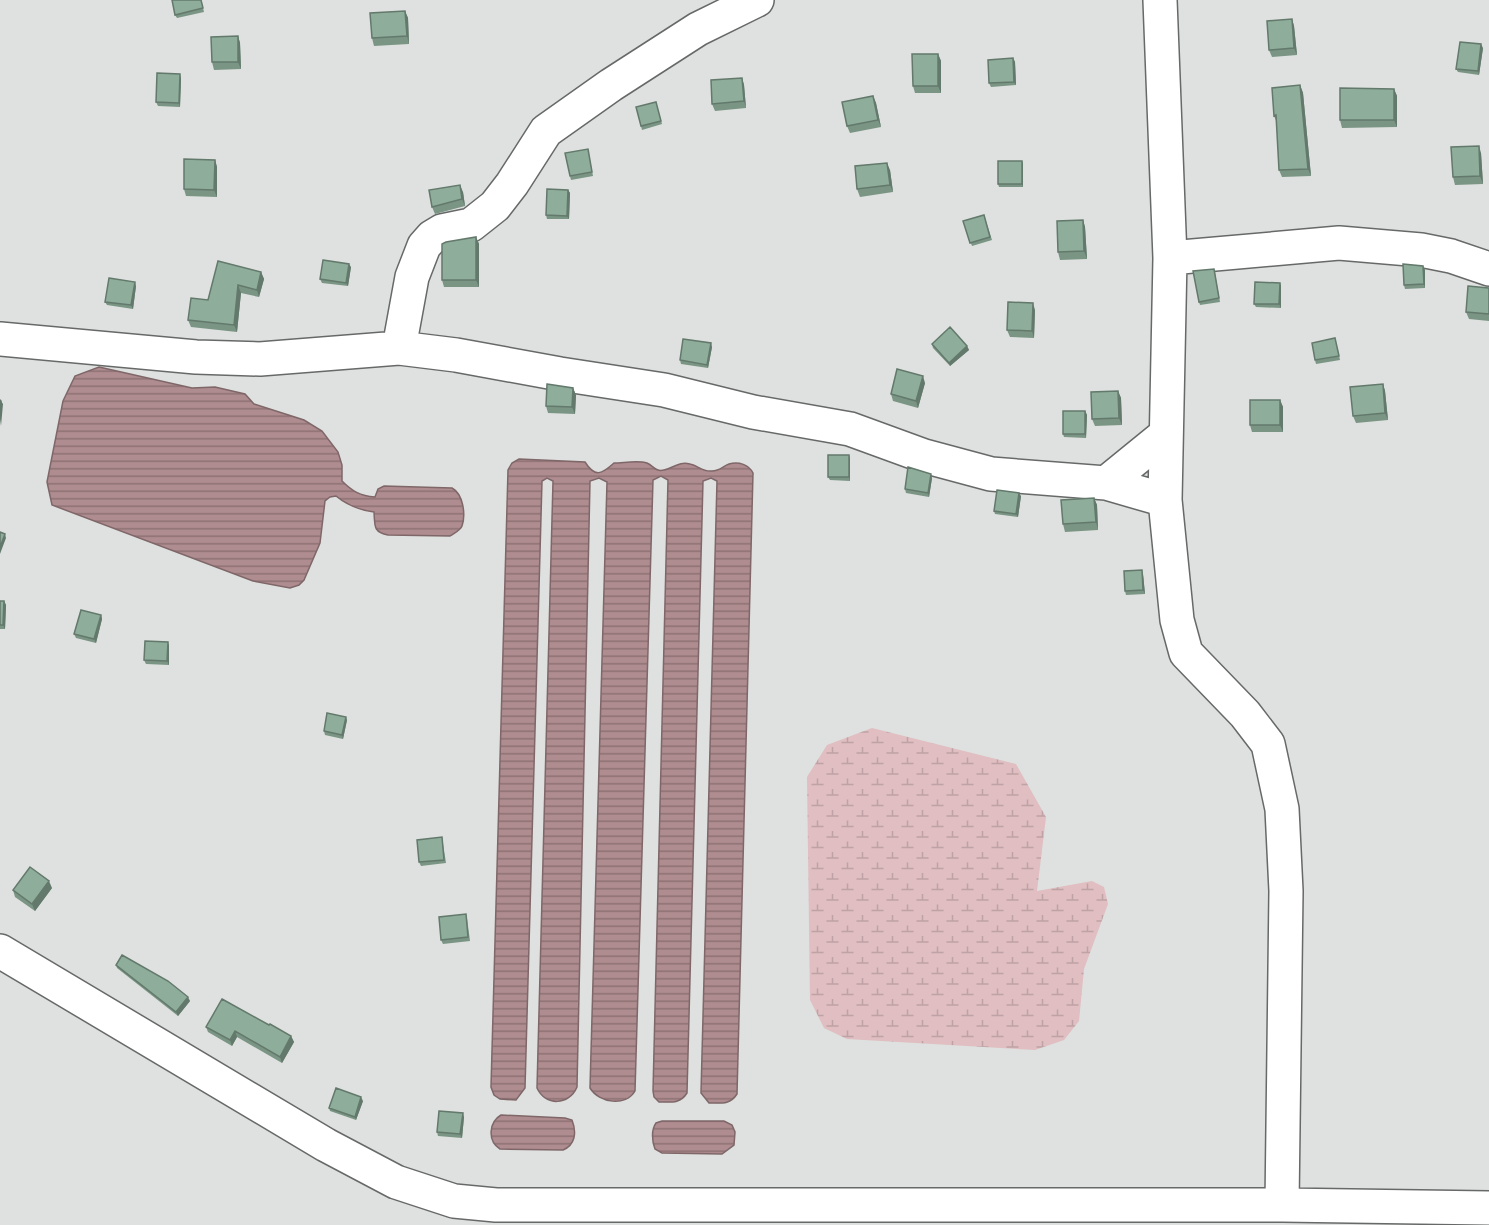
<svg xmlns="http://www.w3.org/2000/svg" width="1489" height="1225" font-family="'Work Sans',sans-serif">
<defs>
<pattern id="wetland-marsh" width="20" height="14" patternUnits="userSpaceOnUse" patternTransform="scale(1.5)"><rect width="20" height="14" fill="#e0bec1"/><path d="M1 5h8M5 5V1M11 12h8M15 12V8" fill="none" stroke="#bfa2a5"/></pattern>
<pattern id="water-rules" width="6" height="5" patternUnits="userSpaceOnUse" patternTransform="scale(1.5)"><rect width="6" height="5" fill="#af8c8f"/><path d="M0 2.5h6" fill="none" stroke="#8d7173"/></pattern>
</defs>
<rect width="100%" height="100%" fill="#dee1df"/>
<path fill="url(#wetland-marsh)" d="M 872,728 L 1016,764 L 1046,817 L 1037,891 L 1092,881 L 1104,887 L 1108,904 L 1084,969 L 1079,1021 L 1064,1040 L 1035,1050 L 847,1039 L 824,1028 L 810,1000 L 807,777 L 827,745 Z"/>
<path fill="url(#water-rules)" stroke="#7f6769" stroke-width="1.5" d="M 99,367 L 192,388 L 215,387 L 245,394 L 254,404 L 304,420 L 322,431 L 338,452 L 342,465 L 342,481 C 352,491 360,496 375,497 L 378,489 L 384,486 L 452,488 C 463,494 466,514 462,526 C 460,531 454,533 450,536 L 388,535 C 373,532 375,526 374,512 C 359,510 348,506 336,496 L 330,497 L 325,501 L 320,543 L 304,580 L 299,585 L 290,588 L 253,581 L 52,505 L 47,482 L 63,401 L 75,376 Z
M 519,459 L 585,462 C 595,478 602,474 614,463 C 623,463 638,460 647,463 C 654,466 655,472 664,470 C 674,468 679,461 690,464 C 699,466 702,472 712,471 C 720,471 723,466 729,464 C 739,461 749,465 753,473 L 737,1094 C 730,1105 721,1103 709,1103 L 701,1093 L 717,481 L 711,478 L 703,481 L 687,1093 C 680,1104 671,1102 659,1102 L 654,1097 L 653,1091 L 668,480 L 661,476 L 653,480 L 635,1091 C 626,1107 599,1103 590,1088 L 607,482 L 599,478 L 590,481 L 577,1087 C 569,1106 545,1106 537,1088 L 553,481 L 547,478 L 542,481 L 525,1088 L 516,1100 L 500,1099 L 494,1095 L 491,1087 L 508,470 L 512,463 Z
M 501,1115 L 565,1118 L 572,1120 C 577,1133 575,1145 563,1150 L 500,1149 C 487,1141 489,1122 501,1115 Z
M 662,1121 L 724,1121 L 732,1125 L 735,1132 L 734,1145 L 722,1154 L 662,1153 L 655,1149 C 652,1141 651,1130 656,1123 Z"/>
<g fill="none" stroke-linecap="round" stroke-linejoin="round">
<g stroke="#676968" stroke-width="36">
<path id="minor" d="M 1160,0 L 1170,258 L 1165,500 L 1177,620 L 1186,653 L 1245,714 L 1268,744 L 1282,809 L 1286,891 L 1282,1205
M 1170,258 L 1339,243 L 1421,250 L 1451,256 L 1489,269
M 0,339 L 196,357 L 260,359 L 399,348 L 456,355 L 560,374 L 664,390 L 753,412 L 850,429 L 924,456 L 991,474 L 1106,483 L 1165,500
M 399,348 L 412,277 L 424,246 L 432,237 L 442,231 L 471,225 L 495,206 L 512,184 L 546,131 L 611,85 L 698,29 L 757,0
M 1106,483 L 1165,435
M 0,951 L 326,1145 L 396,1182 L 454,1201 L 496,1205 L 1282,1205 L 1489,1208"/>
</g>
<use href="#minor" stroke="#fff" stroke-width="33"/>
</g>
<path fill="#7a9584" d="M 201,0 L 204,12 L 177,18 L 175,15 Z
M 405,11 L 408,18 L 409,44 L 374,46 L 372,38 Z
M 1292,19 L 1294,26 L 1297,55 L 1272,57 L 1269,50 Z
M 238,36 L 240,43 L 241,69 L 214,70 L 212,62 Z
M 1483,48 L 1479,75 L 1458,72 L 1456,69 Z
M 938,54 L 941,61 L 941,93 L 915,93 L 913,86 Z
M 1013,58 L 1015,62 L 1016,85 L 991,87 L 989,83 Z
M 181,78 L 180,107 L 158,106 L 156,102 Z
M 742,78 L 744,85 L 746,108 L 715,111 L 712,104 Z
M 1300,85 L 1303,93 L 1311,176 L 1282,177 L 1279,170 L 1277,123 L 1274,116 Z
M 1394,89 L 1397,96 L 1397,127 L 1342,128 L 1340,120 Z
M 873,96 L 876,103 L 881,127 L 850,133 L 847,126 Z
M 656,102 L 662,124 L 642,130 L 636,107 Z
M 588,149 L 593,176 L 571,180 L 570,176 Z
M 1481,153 L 1483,184 L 1455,185 L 1453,177 Z
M 215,160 L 217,167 L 217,197 L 186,196 L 184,189 Z
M 1022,161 L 1023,164 L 1023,187 L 999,187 L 998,184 Z
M 890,170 L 893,192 L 860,197 L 857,189 Z
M 568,190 L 570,193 L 569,219 L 547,219 L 546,215 Z
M 463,192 L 465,206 L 435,214 L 432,207 Z
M 984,215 L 992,240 L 972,246 L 963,221 Z
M 1083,220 L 1085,227 L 1087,259 L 1060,260 L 1058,252 Z
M 476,237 L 479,244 L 479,287 L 444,287 L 442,280 Z
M 1423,266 L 1425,270 L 1425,288 L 1405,289 L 1404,285 Z
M 351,267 L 348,286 L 322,283 L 320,279 Z
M 261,272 L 264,279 L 259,297 L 241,293 L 237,332 L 191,327 L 188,320 L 208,300 Z
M 1215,273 L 1220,302 L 1200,305 L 1199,302 Z
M 1280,283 L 1281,286 L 1281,308 L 1256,307 L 1254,304 Z
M 136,286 L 133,309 L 107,305 L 105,302 Z
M 1489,288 L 1489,321 L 1469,319 L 1466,312 Z
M 1035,310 L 1034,338 L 1010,337 L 1007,330 Z
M 1336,342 L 1340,360 L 1316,364 L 1315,360 Z
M 932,344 L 967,346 L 969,350 L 950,366 L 933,348 Z
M 712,347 L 708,368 L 681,364 L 680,360 Z
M 925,383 L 918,408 L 893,401 L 891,394 Z
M 1383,384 L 1385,391 L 1388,420 L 1356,423 L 1353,416 Z
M 573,388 L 576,395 L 575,414 L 548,413 L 546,406 Z
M 1118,391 L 1121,398 L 1122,425 L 1095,426 L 1092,419 Z
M 1280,400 L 1283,407 L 1283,432 L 1252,432 L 1250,425 Z
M 1085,411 L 1087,415 L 1086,438 L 1064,437 L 1063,434 Z
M 849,455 L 850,459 L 850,481 L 830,480 L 828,477 Z
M 932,478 L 929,497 L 906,493 L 905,489 Z
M 1021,496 L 1018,517 L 995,514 L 994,511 Z
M 1094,498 L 1097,505 L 1098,530 L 1065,532 L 1063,524 Z
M 1143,574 L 1145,594 L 1126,595 L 1125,591 Z
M 0,601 L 4,601 L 6,605 L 5,629 L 0,629 Z
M 101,615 L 102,619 L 96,643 L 76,638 L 74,634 Z
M 169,645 L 169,665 L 146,664 L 144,660 Z
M 347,720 L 343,739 L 325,735 L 324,731 Z
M 442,837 L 446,863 L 421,866 L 419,862 Z
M 52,888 L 35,911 L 15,897 L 13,890 Z
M 466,914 L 467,918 L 470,941 L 443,944 L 441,940 Z
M 116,965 L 190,1001 L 178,1016 L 117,968 Z
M 269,1025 L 291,1036 L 294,1042 L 282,1063 L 237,1037 L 232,1046 L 208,1032 L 206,1027 Z
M 363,1101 L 356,1120 L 330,1111 L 329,1108 Z
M 464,1117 L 462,1138 L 438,1136 L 437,1132 Z"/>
<path fill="#63796c" d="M 405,11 L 408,18 L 409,44 L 407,36 Z
M 1292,19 L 1294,26 L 1297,55 L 1294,48 Z
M 238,36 L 240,43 L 241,69 L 238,62 Z
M 1481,44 L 1483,48 L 1479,75 L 1478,71 Z
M 938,54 L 941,61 L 941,93 L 938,86 Z
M 1013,58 L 1015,62 L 1016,85 L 1014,82 Z
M 180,74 L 181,78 L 180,107 L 179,103 Z
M 742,78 L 744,85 L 746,108 L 744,101 Z
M 1300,85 L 1303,93 L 1311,176 L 1308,169 Z
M 1394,89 L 1397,96 L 1397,127 L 1394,120 Z
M 873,96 L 876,103 L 881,127 L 878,120 Z
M 1479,146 L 1481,153 L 1483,184 L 1480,176 Z
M 215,160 L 217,167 L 217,197 L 214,190 Z
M 1022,161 L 1023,164 L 1023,187 L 1022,184 Z
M 887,163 L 890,170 L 893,192 L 890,185 Z
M 460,185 L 463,192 L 465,206 L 462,199 Z
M 568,190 L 570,193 L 569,219 L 567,216 Z
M 1083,220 L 1085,227 L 1087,259 L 1084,251 Z
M 476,237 L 479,244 L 479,287 L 476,280 Z
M 349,264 L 351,267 L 348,286 L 346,283 Z
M 1423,266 L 1425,270 L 1425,288 L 1424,284 Z
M 261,272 L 264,279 L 259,297 L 257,290 Z
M 135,282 L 136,286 L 133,309 L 131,305 Z
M 1280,283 L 1281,286 L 1281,308 L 1279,304 Z
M 238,285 L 241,293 L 237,332 L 234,325 Z
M 1033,303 L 1035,310 L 1034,338 L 1032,331 Z
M 711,343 L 712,347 L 708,368 L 707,365 Z
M 967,346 L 969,350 L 950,366 L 949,363 Z
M 923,376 L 925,383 L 918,408 L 916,401 Z
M 1383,384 L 1385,391 L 1388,420 L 1385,413 Z
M 573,388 L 576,395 L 575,414 L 572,407 Z
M 1118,391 L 1121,398 L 1122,425 L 1119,418 Z
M 1280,400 L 1283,407 L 1283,432 L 1280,425 Z
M 1,401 L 3,404 L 1,426 L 0,419 Z
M 1085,411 L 1087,415 L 1086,438 L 1085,434 Z
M 849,455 L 850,459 L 850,481 L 849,477 Z
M 931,474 L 932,478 L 929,497 L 928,493 Z
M 1019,493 L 1021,496 L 1018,517 L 1016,514 Z
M 1094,498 L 1097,505 L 1098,530 L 1096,522 Z
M 5,534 L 6,538 L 0,554 L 0,547 Z
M 1142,570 L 1143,574 L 1145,594 L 1143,590 Z
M 4,601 L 6,605 L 5,629 L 3,625 Z
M 101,615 L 102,619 L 96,643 L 94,639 Z
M 168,642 L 169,645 L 169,665 L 167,661 Z
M 346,717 L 347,720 L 343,739 L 342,735 Z
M 49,881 L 52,888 L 35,911 L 32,904 Z
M 188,997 L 190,1001 L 178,1016 L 176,1012 Z
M 235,1031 L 237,1037 L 232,1046 L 230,1040 Z
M 291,1036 L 294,1042 L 282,1063 L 280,1057 Z
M 361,1097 L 363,1101 L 356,1120 L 355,1117 Z
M 463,1113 L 464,1117 L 462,1138 L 460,1134 Z"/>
<path fill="#8ead9a" stroke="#63796c" stroke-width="1.5" d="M 172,0 L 201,0 L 203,8 L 175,15 Z
M 405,11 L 407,36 L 372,38 L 370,13 Z
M 1292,19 L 1294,48 L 1269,50 L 1267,21 Z
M 238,36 L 238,62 L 212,62 L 211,37 Z
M 1460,42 L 1481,44 L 1478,71 L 1456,69 Z
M 912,54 L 938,54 L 938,86 L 913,86 Z
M 1013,58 L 1014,82 L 989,83 L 988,60 Z
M 157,73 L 180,74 L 179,103 L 156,102 Z
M 742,78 L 744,101 L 712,104 L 711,80 Z
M 1300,85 L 1308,169 L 1279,170 L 1276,115 L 1274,116 L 1272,88 Z
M 1340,88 L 1394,89 L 1394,120 L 1340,120 Z
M 873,96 L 878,120 L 847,126 L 842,102 Z
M 656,102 L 661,121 L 641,126 L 636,107 Z
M 1479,146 L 1480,176 L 1453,177 L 1451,147 Z
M 588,149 L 592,172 L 570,176 L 565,153 Z
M 184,159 L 215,160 L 214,190 L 184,189 Z
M 998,161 L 1022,161 L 1022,184 L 998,184 Z
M 887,163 L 890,185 L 857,189 L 855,166 Z
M 460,185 L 462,199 L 432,207 L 429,190 Z
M 547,189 L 568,190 L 567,216 L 546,215 Z
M 984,215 L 990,237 L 970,243 L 963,221 Z
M 1083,220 L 1084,251 L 1058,252 L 1057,221 Z
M 476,237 L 476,280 L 442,280 L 442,244 L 446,242 Z
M 323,260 L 349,264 L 346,283 L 320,279 Z
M 218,261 L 261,272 L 257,290 L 238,285 L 234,325 L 188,320 L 191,298 L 208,300 Z
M 1403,264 L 1423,266 L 1424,284 L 1404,285 Z
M 1214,269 L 1219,298 L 1199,302 L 1193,271 Z
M 109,278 L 135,282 L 131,305 L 105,302 Z
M 1255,282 L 1280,283 L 1279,304 L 1254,304 Z
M 1468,286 L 1489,288 L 1489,314 L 1466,312 Z
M 1008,302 L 1033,303 L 1032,331 L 1007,330 Z
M 950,327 L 967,346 L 949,363 L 932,344 Z
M 1335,338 L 1339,356 L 1315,360 L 1312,343 Z
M 683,339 L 711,343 L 707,365 L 680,360 Z
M 897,369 L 923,376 L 916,401 L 891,394 Z
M 547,384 L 573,388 L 572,407 L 546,406 Z
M 1383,384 L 1385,413 L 1353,416 L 1350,387 Z
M 1118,391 L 1119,418 L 1092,419 L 1091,392 Z
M 0,400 L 1,401 L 0,419 Z
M 1250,400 L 1280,400 L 1280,425 L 1250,425 Z
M 1063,411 L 1085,411 L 1085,434 L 1063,434 Z
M 828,455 L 849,455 L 849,477 L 828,477 Z
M 908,467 L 931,474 L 928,493 L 905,489 Z
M 997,490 L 1019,493 L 1016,514 L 994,511 Z
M 1094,498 L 1096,522 L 1063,524 L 1061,500 Z
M 0,532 L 5,534 L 0,547 Z
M 1142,570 L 1143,590 L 1125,591 L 1124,571 Z
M 0,601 L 4,601 L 3,625 L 0,625 Z
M 81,610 L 101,615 L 94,639 L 74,634 Z
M 145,641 L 168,642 L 167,661 L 144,660 Z
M 327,713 L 346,717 L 342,735 L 324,731 Z
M 442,837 L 444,860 L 419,862 L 417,840 Z
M 30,867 L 49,881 L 32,904 L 13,890 Z
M 466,914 L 468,937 L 441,940 L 439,917 Z
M 122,955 L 168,981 L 188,997 L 176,1012 L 116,965 Z
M 222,999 L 269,1025 L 270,1024 L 291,1036 L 280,1057 L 235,1031 L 230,1040 L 206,1027 Z
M 336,1088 L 361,1097 L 355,1117 L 329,1108 Z
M 439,1111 L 463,1113 L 460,1134 L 437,1132 Z"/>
</svg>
